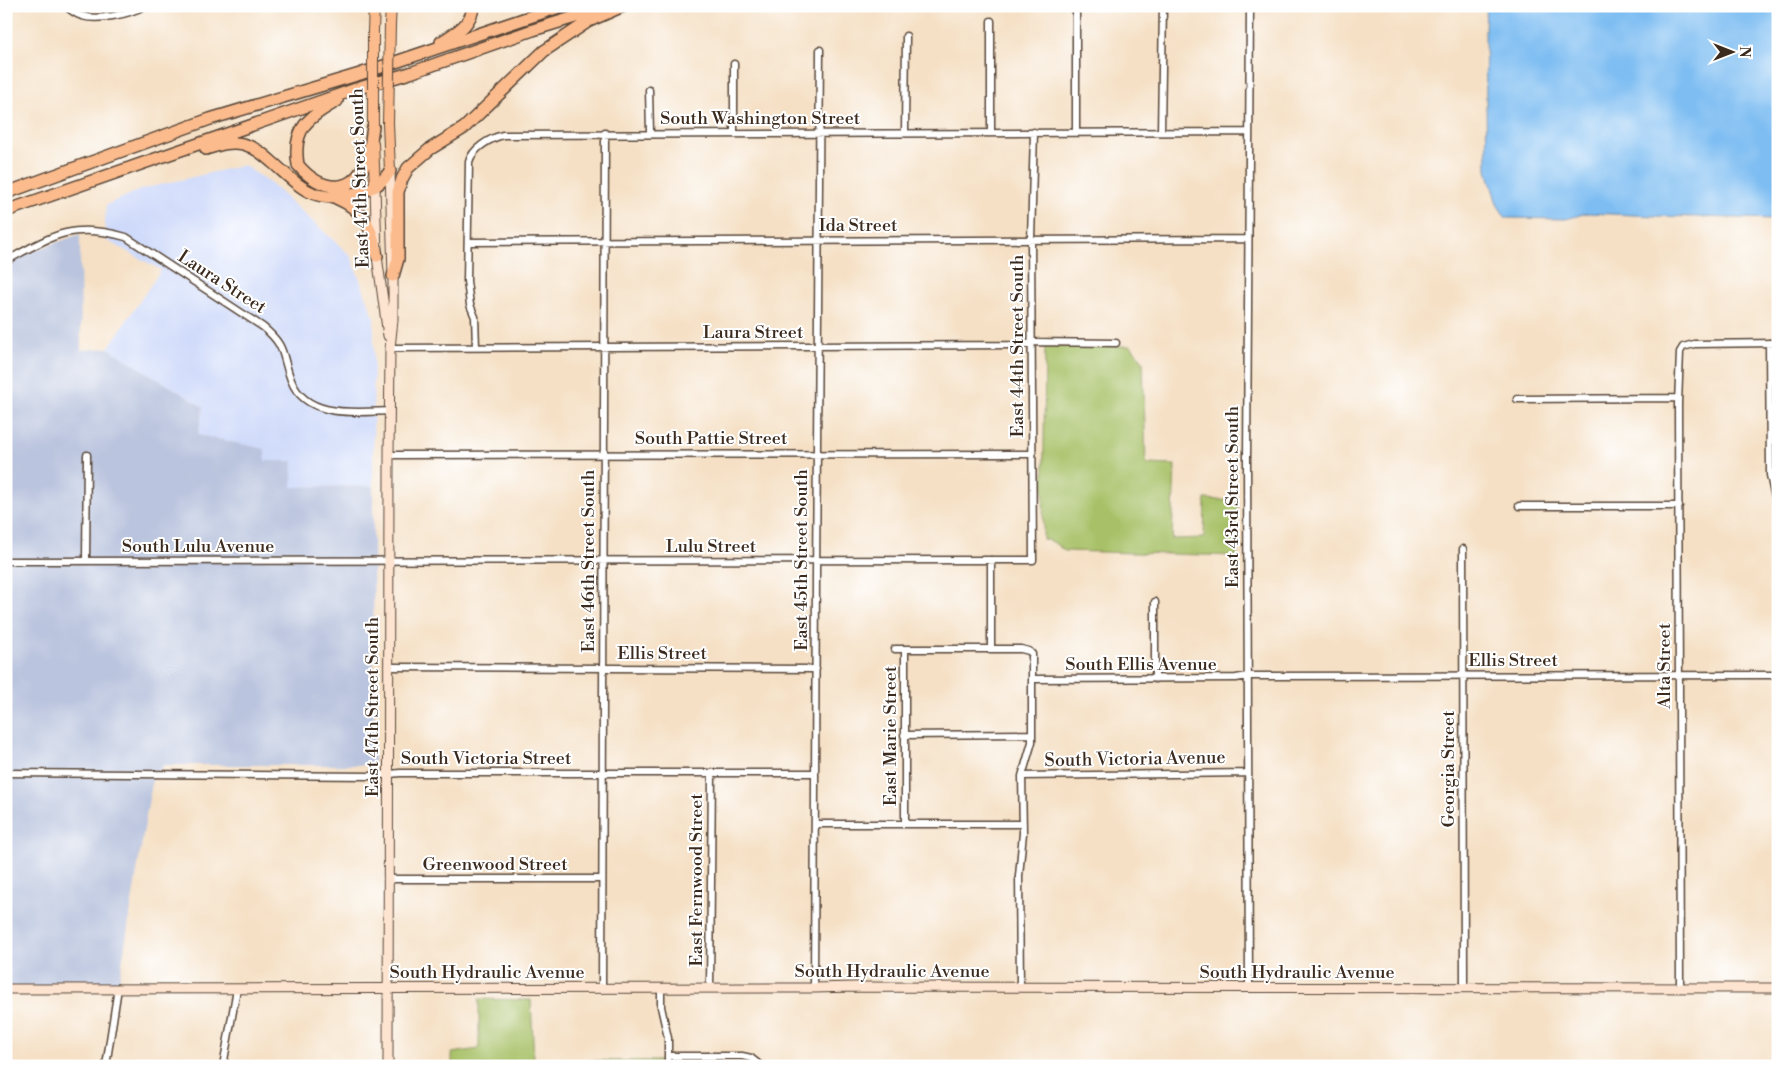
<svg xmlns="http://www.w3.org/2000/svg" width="1784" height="1072" font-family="'Libre Bodoni',serif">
<rect width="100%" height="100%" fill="#fff"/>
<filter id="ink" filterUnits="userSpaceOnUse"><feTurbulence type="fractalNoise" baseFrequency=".02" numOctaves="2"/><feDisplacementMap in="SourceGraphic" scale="10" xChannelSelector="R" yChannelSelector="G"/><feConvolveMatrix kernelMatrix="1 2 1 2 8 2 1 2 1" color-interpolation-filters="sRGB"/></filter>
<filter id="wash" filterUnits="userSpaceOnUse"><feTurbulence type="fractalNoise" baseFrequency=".0096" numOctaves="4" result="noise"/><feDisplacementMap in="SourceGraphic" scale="20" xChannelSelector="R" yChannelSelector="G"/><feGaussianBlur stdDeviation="1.12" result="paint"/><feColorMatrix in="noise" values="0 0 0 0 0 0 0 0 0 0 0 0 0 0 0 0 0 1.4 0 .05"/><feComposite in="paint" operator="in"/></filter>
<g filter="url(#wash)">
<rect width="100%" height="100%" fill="#f5e0c5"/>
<path fill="#cfdafa" d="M 244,165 L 270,183 L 351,256 L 374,317 L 373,486 L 292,487 L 265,461 L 264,449 L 198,435 L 203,407 L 108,348 L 161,270 L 104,239 L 106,205 L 142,189 Z"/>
<path fill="#bac4de" d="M 80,234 L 81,350 L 108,348 L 203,407 L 198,435 L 265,449 L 265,461 L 293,461 L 292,487 L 373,486 L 374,765 L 164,765 L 152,780 L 118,988 L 6,989 L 6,261 Z"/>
<path fill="#a8c167" stroke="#727642" d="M 1045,346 L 1131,346 L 1143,361 L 1146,464 L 1175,465 L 1172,539 L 1204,538 L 1205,499 L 1238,501 L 1237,556 L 1065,551 L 1053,542 L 1043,539 Z
M 479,999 L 531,1000 L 534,1060 L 660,1061 L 660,1066 L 452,1066 L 452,1053 L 479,1049 Z"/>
<path fill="#7ebdf2" stroke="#5c7488" d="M 1486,6 L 1778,6 L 1778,219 L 1656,216 L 1587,213 L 1566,219 L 1506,218 L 1497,204 L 1487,170 L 1485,30 Z"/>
</g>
<g filter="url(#ink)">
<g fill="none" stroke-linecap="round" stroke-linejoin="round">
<g stroke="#574537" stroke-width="9">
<path id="street" d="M 65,6 C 70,9 76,15 82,16 C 99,21 129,14 144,6
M 734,64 L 734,133
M 649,90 L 650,133
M 905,132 L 906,36
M 991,132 L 991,21
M 1076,132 L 1076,6
M 1161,132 L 1163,6
M 468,242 L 1248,239
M 6,261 C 53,235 72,222 126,237 L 263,327 C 287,347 281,354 291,380 C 306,419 356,412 390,411
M 1769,343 L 1770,475 L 1778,512
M 476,347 L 475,317 L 470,305 L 467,281 L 469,162 C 472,149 490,138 503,135 L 1248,132
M 390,348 L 1022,345 L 1036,342 L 1116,343
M 1517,399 L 1678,398
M 389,455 L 1032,454
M 1519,506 L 1679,506
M 1463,549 L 1464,988
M 991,560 L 991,648
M 6,561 L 1033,560 L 1031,239 L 1034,132
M 86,561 L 87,455
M 1155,602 L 1155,679
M 895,649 L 1021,649 L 1029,651 L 1032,654 L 1032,742 L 1022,776 L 1023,833 L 1019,876 L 1020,987
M 389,667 L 816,669
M 1033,679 L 1236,678 L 1248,676 L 1778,675
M 904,735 L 1032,734
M 6,773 L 370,776 L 400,773 L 815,773
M 1022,776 L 1248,773
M 815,824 L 1023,824
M 905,824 L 905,649
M 388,879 L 602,879
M 602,988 L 605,133
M 661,988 L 661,1007 L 668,1038 L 668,1066
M 710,988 L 712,773
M 814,988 L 816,577 L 820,50
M 1249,988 L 1247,460 L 1250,6
M 1680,988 L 1678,404 L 1680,352 L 1683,347 L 1694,344 L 1778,343
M 668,1056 L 742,1056 L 751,1058 L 761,1066
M 106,1066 L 118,988
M 223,1066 L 237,989"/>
</g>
<g stroke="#574537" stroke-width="11">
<path id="secondary" d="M 375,187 L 377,256 L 388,336
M 6,989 L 814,988 L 854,987 L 1778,988
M 388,1066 L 389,455 L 390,348 L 393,320 L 393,276 L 390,171"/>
</g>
<g stroke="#574537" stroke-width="12">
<path id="primary" d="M 390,25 L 391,6
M 373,31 L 374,6
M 388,123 L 390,171
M 373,143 L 375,187"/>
</g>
<g stroke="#574537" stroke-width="14">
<path id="highway" d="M 441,42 C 458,31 469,27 474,6
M 337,101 C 308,118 292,128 298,165 C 321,192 354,197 367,158 C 371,148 371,137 373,127
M 206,149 C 219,145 230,141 243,144 C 255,147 264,155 272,162 C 302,188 314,205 356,193 C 373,188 380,186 390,171
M 6,193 L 210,119 L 360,74 L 562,6
M 336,198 C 364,210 372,226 377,256
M 6,211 L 356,89 L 410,73 L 533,30 L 611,6
M 393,276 L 398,259 L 398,192 L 402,179 L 408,168 L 430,149 L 464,128 L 544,51 L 589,21 L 623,6"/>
</g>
<use href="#street" stroke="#fff" stroke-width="6"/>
<use href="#secondary" stroke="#fde4d1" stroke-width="9"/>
<use href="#primary" stroke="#fbbb8c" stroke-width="10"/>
<use href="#highway" stroke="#fbbb8c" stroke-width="11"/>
<g stroke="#574537" stroke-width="12" stroke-linecap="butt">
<path id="primary-bridge" d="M 388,123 L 390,25
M 373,127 L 373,31"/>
</g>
<use href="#primary-bridge" stroke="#fbbb8c" stroke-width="10"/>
</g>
</g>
<g text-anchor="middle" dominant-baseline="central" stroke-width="4" stroke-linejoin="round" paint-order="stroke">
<g font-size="18" fill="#3b2a1e" stroke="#fff">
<text x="760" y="118">South Washington Street</text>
<text transform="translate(360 178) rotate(-92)">East 47th Street South</text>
<text x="858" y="225">Ida Street</text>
<text transform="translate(222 282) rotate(33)">Laura Street</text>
<text x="753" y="332">Laura Street</text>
<text transform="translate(1017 346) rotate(-90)">East 44th Street South</text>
<text x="711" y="438">South Pattie Street</text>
<text transform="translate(1232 497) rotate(-90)">East 43rd Street South</text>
<text x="198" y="546">South Lulu Avenue</text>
<text x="711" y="546">Lulu Street</text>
<text transform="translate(801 560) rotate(-90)">East 45th Street South</text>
<text transform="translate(588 561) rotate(-90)">East 46th Street South</text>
<text x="662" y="653">Ellis Street</text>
<text x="1513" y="660">Ellis Street</text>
<text x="1141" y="664">South Ellis Avenue</text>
<text transform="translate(1664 666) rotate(-90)">Alta Street</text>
<text transform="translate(372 707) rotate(-90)">East 47th Street South</text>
<text transform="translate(890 736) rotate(-90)">East Marie Street</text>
<text x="486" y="758">South Victoria Street</text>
<text transform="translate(1135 759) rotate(-1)">South Victoria Avenue</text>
<text transform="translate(1448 769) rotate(-90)">Georgia Street</text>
<text x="495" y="864">Greenwood Street</text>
<text transform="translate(696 880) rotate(-90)">East Fernwood Street</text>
<text x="892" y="971">South Hydraulic Avenue</text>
<text x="487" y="972">South Hydraulic Avenue</text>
<text x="1297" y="972">South Hydraulic Avenue</text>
</g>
</g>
<rect width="1784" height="1072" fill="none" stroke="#fff" stroke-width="25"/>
<g transform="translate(1732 52) rotate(90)" stroke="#ffffff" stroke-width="4" paint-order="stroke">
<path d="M0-4L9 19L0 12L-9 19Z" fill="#3b2a1e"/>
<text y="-8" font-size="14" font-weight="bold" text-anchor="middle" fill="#3b2a1e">N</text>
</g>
</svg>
